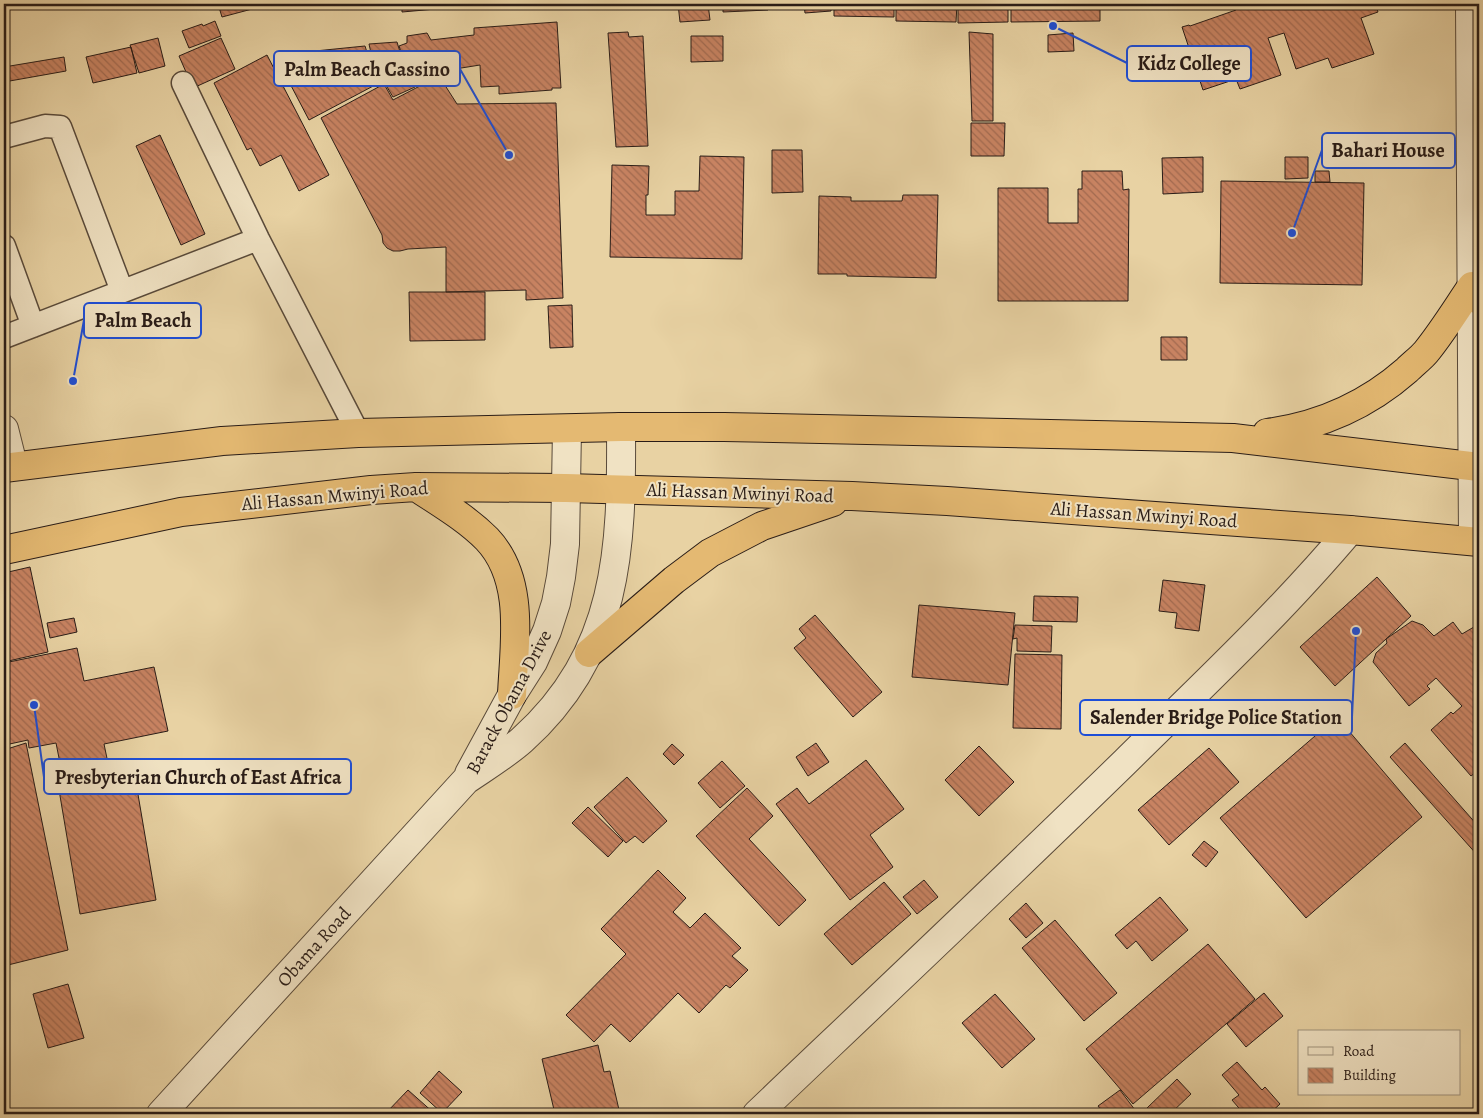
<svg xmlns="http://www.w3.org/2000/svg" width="1483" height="1118" font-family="Alegreya,serif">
<defs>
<pattern id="building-back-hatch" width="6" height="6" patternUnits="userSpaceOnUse" patternTransform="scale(1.25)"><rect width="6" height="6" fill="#c88362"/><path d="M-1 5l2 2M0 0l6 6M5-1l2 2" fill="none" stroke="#a26a50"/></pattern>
</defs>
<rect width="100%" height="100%" fill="#e8d2a3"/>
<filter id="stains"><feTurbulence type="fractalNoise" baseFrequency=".004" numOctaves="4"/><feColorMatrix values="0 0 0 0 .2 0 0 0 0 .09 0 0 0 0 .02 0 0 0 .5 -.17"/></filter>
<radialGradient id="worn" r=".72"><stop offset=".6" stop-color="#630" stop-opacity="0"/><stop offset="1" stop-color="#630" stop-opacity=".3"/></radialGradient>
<path fill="url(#building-back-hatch)" stroke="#291c17" d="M 218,4 L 271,4 L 222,17 Z
M 402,4 L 446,4 L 447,8 L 402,12 Z
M 678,4 L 708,4 L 710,20 L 680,22 Z
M 723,4 L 768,4 L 768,10 L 723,12 Z
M 804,4 L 831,4 L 831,11 L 805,13 Z
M 834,4 L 894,4 L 894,17 L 834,16 Z
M 896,4 L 957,4 L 956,22 L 896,21 Z
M 958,4 L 1008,4 L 1008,22 L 958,23 Z
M 1011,4 L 1100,4 L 1100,21 L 1011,22 Z
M 1230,4 L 1276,4 L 1277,7 L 1287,4 L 1375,4 L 1378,12 L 1361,18 L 1374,54 L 1332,68 L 1328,58 L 1296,69 L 1284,33 L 1268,38 L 1281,75 L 1240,89 L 1236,79 L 1203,90 L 1182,27 L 1189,25 L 1190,26 L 1236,10 L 1234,6 L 1231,7 Z
M 215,21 L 221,36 L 189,48 L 182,31 L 202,24 L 203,26 Z
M 557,22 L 561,88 L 552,88 L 552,90 L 499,94 L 499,86 L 481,87 L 480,65 L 411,76 L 406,66 L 399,46 L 407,43 L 407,36 L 427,33 L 431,40 L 474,35 L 474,28 Z
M 628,32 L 629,37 L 643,36 L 648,146 L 616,147 L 608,33 Z
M 969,32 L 993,34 L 993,121 L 972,121 Z
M 1073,33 L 1074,51 L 1048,52 L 1048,35 Z
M 691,36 L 723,36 L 723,61 L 691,62 Z
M 158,38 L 165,66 L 139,73 L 130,45 Z
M 221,38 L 235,69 L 193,88 L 179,56 Z
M 397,42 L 404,65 L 415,87 L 393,97 L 384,82 L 378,85 L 369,44 Z
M 365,46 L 377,84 L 309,120 L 275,55 Z
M 131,47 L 137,73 L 93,83 L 86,57 Z
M 267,55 L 329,175 L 299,191 L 281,155 L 260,166 L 251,148 L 247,150 L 214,83 Z
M 64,57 L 66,71 L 4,82 L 4,67 Z
M 439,76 L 457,104 L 556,103 L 563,298 L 526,300 L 526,290 L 446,292 L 446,247 L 408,249 L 400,251 L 393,251 L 387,248 L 383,243 L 382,235 L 321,118 L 384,84 L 393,100 Z
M 971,123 L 1005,123 L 1004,156 L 971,156 Z
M 160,135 L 205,234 L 181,245 L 136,146 Z
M 772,150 L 802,150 L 803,192 L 772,193 Z
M 700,156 L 744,157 L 742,259 L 610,257 L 612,165 L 649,166 L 648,195 L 646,195 L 646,215 L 675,215 L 675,191 L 699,191 Z
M 1203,157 L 1203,192 L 1163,194 L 1162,158 Z
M 1285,157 L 1308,157 L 1308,178 L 1285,179 Z
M 1082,171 L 1122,171 L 1123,190 L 1129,189 L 1128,301 L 998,301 L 998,188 L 1048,188 L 1048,223 L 1078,223 L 1078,189 L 1082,189 Z
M 1315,171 L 1329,171 L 1330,182 L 1315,182 Z
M 1221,181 L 1364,183 L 1362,285 L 1220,283 Z
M 903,195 L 938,195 L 936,278 L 847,276 L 847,274 L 818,274 L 819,196 L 851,197 L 851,201 L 902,201 Z
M 409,292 L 485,292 L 485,340 L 410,341 Z
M 572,305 L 573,347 L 550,348 L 548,306 Z
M 1161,337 L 1187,337 L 1187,360 L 1161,360 Z
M 30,567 L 48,652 L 4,662 L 4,597 L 6,597 L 4,573 Z
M 1377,577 L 1411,616 L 1335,686 L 1300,647 Z
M 1163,580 L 1205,585 L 1199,631 L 1175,628 L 1177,613 L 1159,611 Z
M 1034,596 L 1078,597 L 1077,622 L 1033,621 Z
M 919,605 L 1015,613 L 1008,685 L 912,677 Z
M 815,615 L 882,692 L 853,717 L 794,648 L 806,638 L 799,629 Z
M 74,618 L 77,632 L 50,638 L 47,623 Z
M 1412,621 L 1423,625 L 1434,636 L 1453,622 L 1462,634 L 1479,624 L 1479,770 L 1471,776 L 1431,730 L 1451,712 L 1453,714 L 1462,706 L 1436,678 L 1427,686 L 1430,689 L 1409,706 L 1373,662 L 1376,653 L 1387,643 L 1386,639 Z
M 1015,625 L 1052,626 L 1051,652 L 1017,651 L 1017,638 L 1013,639 Z
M 77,648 L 84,681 L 154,667 L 168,731 L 104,744 L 109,768 L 63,778 L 56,743 L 29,748 L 28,740 L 5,745 L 4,663 Z
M 1015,654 L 1062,655 L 1061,729 L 1013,728 Z
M 1337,717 L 1422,817 L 1306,918 L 1220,818 Z
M 26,743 L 68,950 L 8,965 L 4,942 L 4,750 Z
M 816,743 L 829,762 L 808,776 L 796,757 Z
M 1405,743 L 1479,827 L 1479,857 L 1390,757 Z
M 672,744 L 684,755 L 674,765 L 663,754 Z
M 979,746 L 1014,782 L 979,816 L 945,780 Z
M 1209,748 L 1239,782 L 1169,845 L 1138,810 Z
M 866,760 L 904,809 L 870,835 L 893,867 L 850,900 L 776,804 L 797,788 L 809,804 Z
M 722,761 L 745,786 L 720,808 L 698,783 Z
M 134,771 L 156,900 L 80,914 L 58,784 Z
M 627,777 L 667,821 L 643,843 L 635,836 L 626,843 L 594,807 Z
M 747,788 L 773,816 L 749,839 L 806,900 L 779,926 L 696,836 Z
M 588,807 L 623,841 L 608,857 L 572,823 Z
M 1204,841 L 1218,852 L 1206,867 L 1192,855 Z
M 658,870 L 686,898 L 673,912 L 690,928 L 705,913 L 741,948 L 732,956 L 748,970 L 730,988 L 726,985 L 699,1013 L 678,993 L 630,1042 L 611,1024 L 594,1042 L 566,1015 L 626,954 L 601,929 Z
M 924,880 L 938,897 L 917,914 L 903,897 Z
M 884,882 L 911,914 L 852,965 L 824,934 Z
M 1160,897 L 1188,930 L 1152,961 L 1136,941 L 1127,949 L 1115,935 Z
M 1026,903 L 1043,923 L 1026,938 L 1009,919 Z
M 1055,920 L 1117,993 L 1084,1021 L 1022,948 Z
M 1208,944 L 1255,999 L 1133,1104 L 1086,1049 Z
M 68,984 L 84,1038 L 48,1048 L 33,994 Z
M 1264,993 L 1283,1016 L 1246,1047 L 1227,1024 Z
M 995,994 L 1035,1039 L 1002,1068 L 962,1023 Z
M 598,1045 L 604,1072 L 610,1071 L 620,1114 L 555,1114 L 542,1059 Z
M 1237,1062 L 1262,1090 L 1265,1087 L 1280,1104 L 1269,1114 L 1244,1114 L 1232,1100 L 1239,1095 L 1222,1075 Z
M 439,1071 L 462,1092 L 442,1113 L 420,1093 Z
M 1177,1079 L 1191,1094 L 1170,1114 L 1153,1114 L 1147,1108 Z
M 408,1090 L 435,1114 L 385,1114 Z
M 1120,1090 L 1138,1114 L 1104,1114 L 1098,1106 Z"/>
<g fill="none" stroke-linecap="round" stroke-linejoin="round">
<g stroke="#594a3a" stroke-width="25">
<path id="service" d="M 183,83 L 258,239 L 358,433
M 4,137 L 45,126 L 60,127 L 122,291
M 4,246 L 33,326
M 4,337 L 258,239"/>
</g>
<g stroke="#594a3a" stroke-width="30">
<path id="minor" d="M 4,429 L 13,465
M 757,1114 C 880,997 1004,880 1126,761 C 1202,686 1281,612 1350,530"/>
</g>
<g stroke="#594a3a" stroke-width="30">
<path id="tertiary" d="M 1470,4 L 1473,541
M 469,774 L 512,695 L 533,662 L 547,631 L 556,603 L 561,577 L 565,544 L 567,429
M 161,1114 L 466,780 C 485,767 505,755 522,740 C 619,653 622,549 621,427"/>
</g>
<g stroke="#291c17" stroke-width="30">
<path id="trunk" d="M 1267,433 C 1320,426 1366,406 1407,370 C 1413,364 1421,358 1426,352 C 1443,331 1457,308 1472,286 L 1479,300
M 4,468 L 222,441 L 358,433 L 621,427 L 724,427 L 1233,438 L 1479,467
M 416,487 C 440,503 466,518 487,539 C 526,580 514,644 512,695
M 4,550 L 181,512 L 371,490 L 416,487 L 566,488 L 852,496 L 947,501 L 1350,530 L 1479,542
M 589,653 L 674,580 L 710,553 L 762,526 L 833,502"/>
</g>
<use href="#service" stroke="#f0e2c3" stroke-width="22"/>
<use href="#minor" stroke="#f0e2c3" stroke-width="28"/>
<use href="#tertiary" stroke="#f0e2c3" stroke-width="28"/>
<use href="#trunk" stroke="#e4b972" stroke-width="28"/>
</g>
<g text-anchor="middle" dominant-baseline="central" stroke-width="4" stroke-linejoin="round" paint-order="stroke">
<g font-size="19" fill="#291c17" stroke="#f0e2c3">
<text transform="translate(740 493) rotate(2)">Ali Hassan Mwinyi Road</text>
<text transform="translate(335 496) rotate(-5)">Ali Hassan Mwinyi Road</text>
<text transform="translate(1144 515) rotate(4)">Ali Hassan Mwinyi Road</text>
<text transform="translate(509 702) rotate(-62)">Barack Obama Drive</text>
<text transform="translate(314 947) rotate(-48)">Obama Road</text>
</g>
</g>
<path fill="none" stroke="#1d4ed8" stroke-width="2" d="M1053 26L1127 63M509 155L460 69M1292 233L1322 150M73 381L84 320M1356 631L1352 717M34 705L44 777"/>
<g fill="#1d4ed8" stroke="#f0e2c3" stroke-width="2">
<circle cx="1053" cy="26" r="5"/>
<circle cx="509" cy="155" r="5"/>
<circle cx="1292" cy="233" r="5"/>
<circle cx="73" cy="381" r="5"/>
<circle cx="1356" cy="631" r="5"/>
<circle cx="34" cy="705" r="5"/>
</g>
<g fill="#f0e2c3" stroke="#1d4ed8" stroke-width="2">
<rect x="1127" y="46" width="124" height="35" rx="5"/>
<rect x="274" y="51" width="186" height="35" rx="5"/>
<rect x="1322" y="133" width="133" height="35" rx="5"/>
<rect x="84" y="303" width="117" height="35" rx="5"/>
<rect x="1080" y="700" width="272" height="35" rx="5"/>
<rect x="44" y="759" width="307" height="35" rx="5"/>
</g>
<g font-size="20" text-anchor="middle" font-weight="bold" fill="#291c17">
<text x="1189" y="70">Kidz College</text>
<text x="367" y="76">Palm Beach Cassino</text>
<text x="1388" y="157">Bahari House</text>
<text x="143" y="327">Palm Beach</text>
<text x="1216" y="724">Salender Bridge Police Station</text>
<text x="198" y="784">Presbyterian Church of East Africa</text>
</g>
<rect width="1483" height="1118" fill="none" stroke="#e8d2a3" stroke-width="20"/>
<rect x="5" y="5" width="1473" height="1108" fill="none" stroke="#291c17" stroke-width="2.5"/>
<rect x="10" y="10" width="1463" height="1098" fill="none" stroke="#291c17"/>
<rect x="1298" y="1030" width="162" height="65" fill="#f0e2c3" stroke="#a0937e"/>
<rect x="1308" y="1047" width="25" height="8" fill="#f0e2c3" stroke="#a0937e"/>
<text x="1343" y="1056" font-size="15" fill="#291c17">Road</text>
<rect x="1308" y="1068" width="25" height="15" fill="url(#building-back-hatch)" stroke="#a0937e"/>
<text x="1343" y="1080" font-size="15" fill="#291c17">Building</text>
<rect width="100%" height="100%" filter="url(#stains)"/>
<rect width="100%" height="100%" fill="url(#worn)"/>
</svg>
